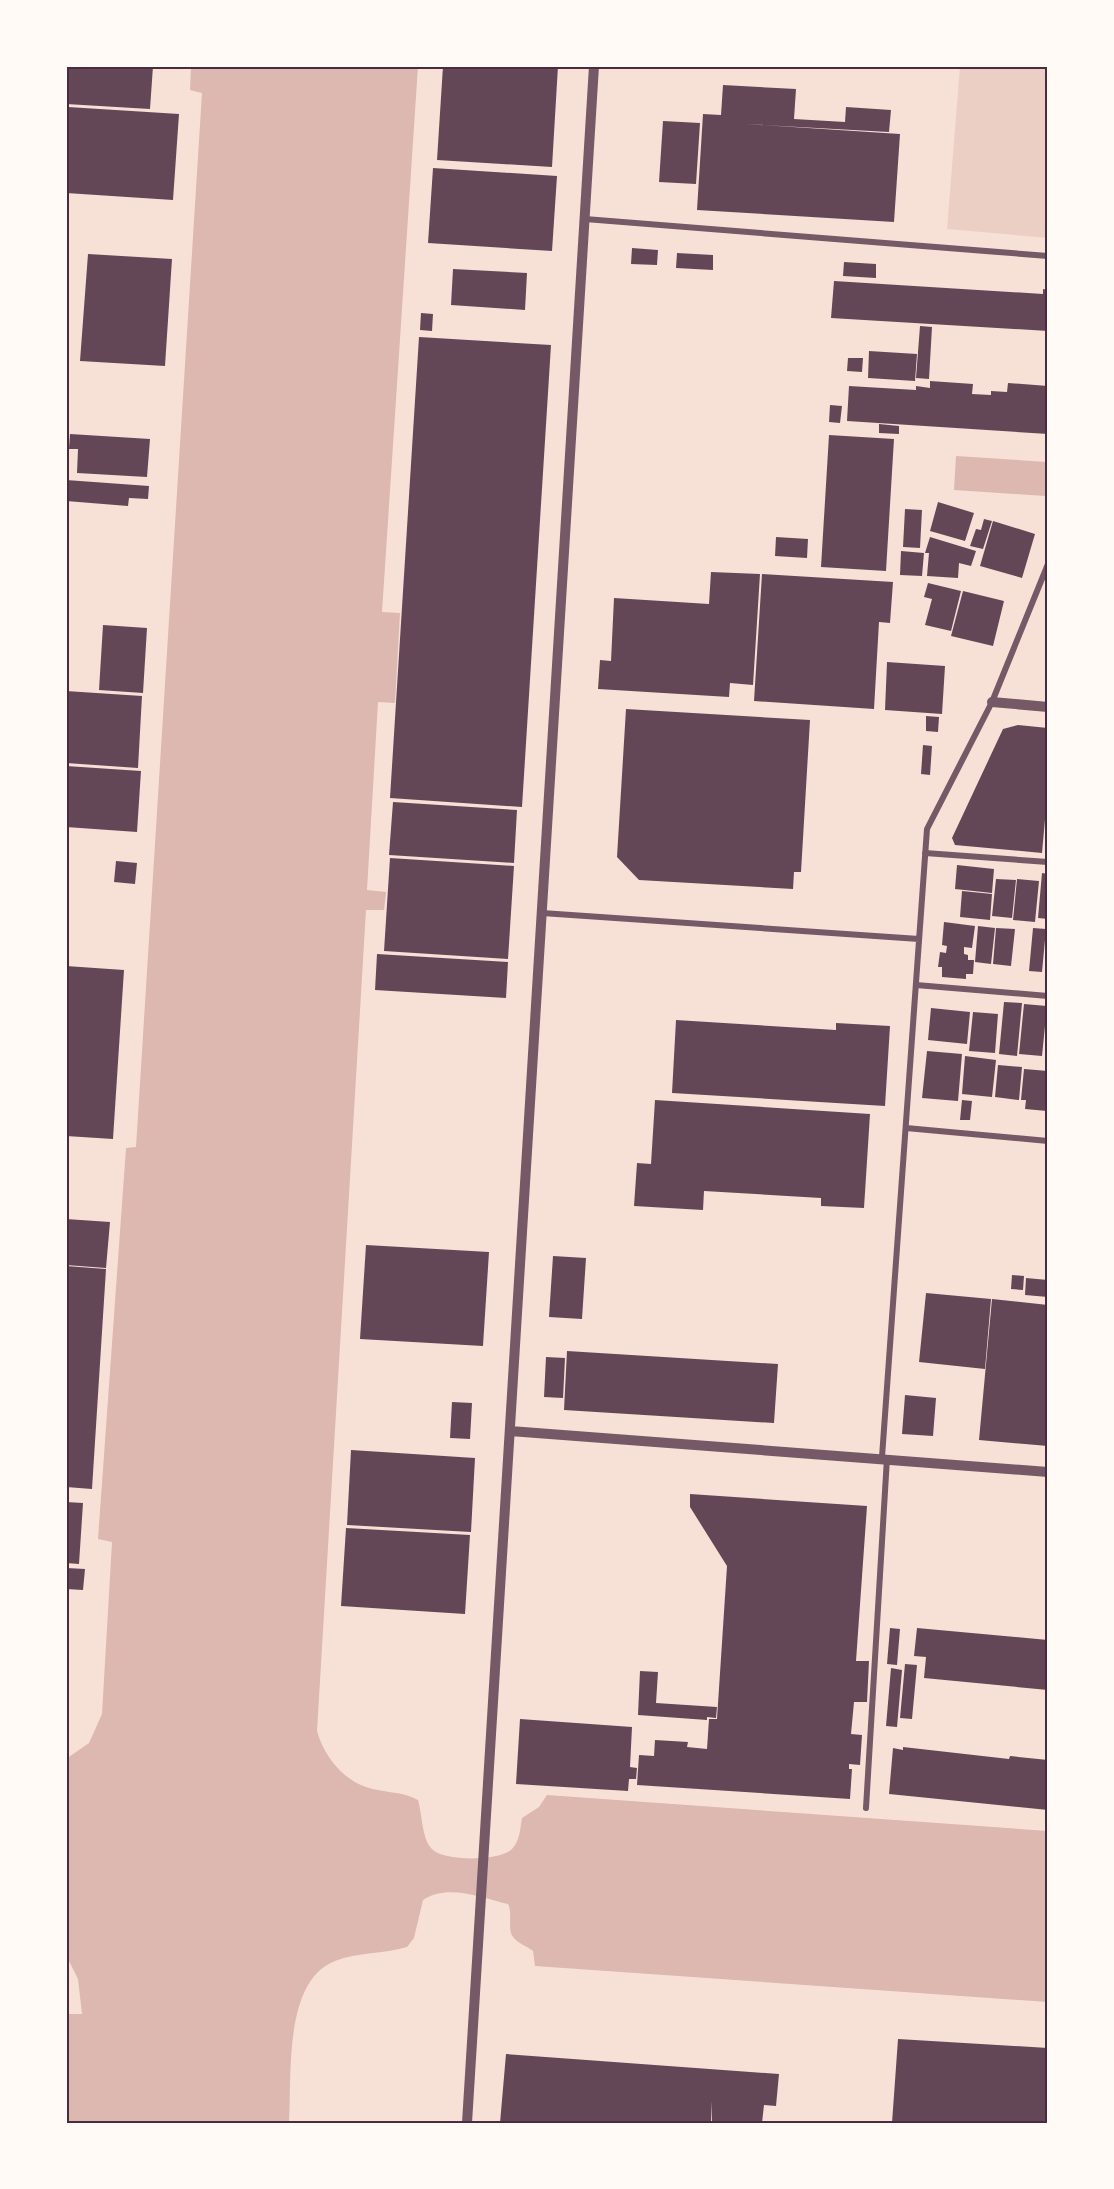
<svg xmlns="http://www.w3.org/2000/svg" width="1114" height="2189" font-family="'PT Sans Narrow',sans-serif">
<rect width="100%" height="100%" fill="#f7e1d7"/>
<path fill="#ebcfc5" d="M 960,66 L 1048,66 L 1048,238 L 947,229 Z"/>
<path fill="#dcb8b0" d="M 191,66 L 418,66 L 382,612 L 400,613 L 395,703 L 378,702 L 367,890 L 386,892 L 384,910 L 366,910 L 317,1731 C 324,1757 345,1783 373,1789 C 389,1793 404,1792 418,1800 C 422,1813 422,1840 432,1849 C 444,1862 500,1861 512,1849 C 520,1841 520,1829 522,1818 L 539,1807 L 547,1795 L 1048,1831 L 1048,2002 L 535,1966 L 533,1951 C 527,1946 517,1943 513,1937 C 507,1930 513,1913 508,1904 C 482,1898 448,1883 423,1900 L 414,1938 L 407,1947 C 383,1954 358,1952 335,1961 C 283,1981 292,2077 289,2123 L 66,2123 L 67,2014 L 82,2014 L 78,1979 L 66,1955 L 66,1759 L 89,1743 L 102,1714 L 112,1542 L 98,1539 L 126,1148 L 136,1147 L 202,93 L 190,90 Z
M 956,456 L 1047,462 L 1045,496 L 954,490 Z"/>
<path fill="#644757" d="M 66,66 L 153,66 L 150,109 L 66,104 Z
M 443,66 L 558,66 L 552,167 L 437,160 Z
M 723,85 L 796,89 L 794,119 L 845,122 L 846,107 L 891,110 L 889,132 L 746,124 L 900,134 L 894,222 L 697,210 L 703,114 L 721,115 Z
M 68,107 L 179,114 L 173,200 L 66,193 Z
M 663,121 L 700,123 L 696,184 L 659,182 Z
M 433,168 L 557,176 L 552,251 L 428,243 Z
M 632,248 L 658,250 L 657,265 L 631,264 Z
M 677,253 L 713,255 L 713,270 L 676,268 Z
M 88,254 L 172,259 L 165,366 L 80,361 Z
M 844,262 L 876,264 L 876,278 L 843,276 Z
M 453,269 L 527,273 L 525,310 L 451,305 Z
M 834,281 L 1043,294 L 1043,289 L 1048,290 L 1048,331 L 831,318 Z
M 421,313 L 433,314 L 432,331 L 420,330 Z
M 920,326 L 932,327 L 929,379 L 916,378 Z
M 419,337 L 551,345 L 522,807 L 390,798 Z
M 869,351 L 917,354 L 915,381 L 868,378 Z
M 848,358 L 863,358 L 862,372 L 847,371 Z
M 930,381 L 973,384 L 972,394 L 991,395 L 991,391 L 1007,392 L 1008,383 L 1048,386 L 1048,434 L 847,421 L 849,386 L 916,390 L 916,386 L 930,388 Z
M 830,405 L 842,406 L 840,423 L 829,422 Z
M 879,424 L 899,426 L 899,434 L 879,433 Z
M 70,434 L 150,439 L 147,477 L 77,473 L 78,449 L 69,449 Z
M 829,435 L 894,439 L 886,571 L 821,567 Z
M 66,480 L 149,486 L 148,499 L 129,498 L 128,506 L 66,501 Z
M 938,502 L 974,513 L 965,541 L 930,531 Z
M 905,509 L 922,510 L 920,548 L 903,547 Z
M 984,519 L 992,521 L 983,549 L 970,546 L 976,529 L 981,530 Z
M 993,521 L 1035,534 L 1022,578 L 980,566 Z
M 776,537 L 808,539 L 807,558 L 775,556 Z
M 930,537 L 976,551 L 971,566 L 959,563 L 958,578 L 927,576 L 929,553 L 925,553 Z
M 901,551 L 924,553 L 922,576 L 900,575 Z
M 711,572 L 760,574 L 753,685 L 730,683 L 729,697 L 598,689 L 600,660 L 611,661 L 614,598 L 709,604 Z
M 762,574 L 893,582 L 890,623 L 879,622 L 874,709 L 754,701 Z
M 928,583 L 961,591 L 951,631 L 925,625 L 932,599 L 924,597 Z
M 963,591 L 1004,601 L 993,646 L 951,636 Z
M 103,625 L 147,628 L 143,693 L 99,690 Z
M 887,662 L 945,666 L 942,714 L 885,710 Z
M 66,691 L 142,696 L 138,768 L 66,763 Z
M 626,709 L 810,720 L 801,872 L 794,872 L 793,889 L 639,880 L 617,857 Z
M 926,716 L 939,717 L 938,732 L 926,731 Z
M 1018,725 L 1048,728 L 1048,786 L 1042,853 L 955,845 L 952,838 L 1003,729 Z
M 923,745 L 932,746 L 930,775 L 921,774 Z
M 66,766 L 141,771 L 137,832 L 66,827 Z
M 393,802 L 517,810 L 514,863 L 389,855 Z
M 390,858 L 514,866 L 508,959 L 384,951 Z
M 116,861 L 137,863 L 135,884 L 114,882 Z
M 957,865 L 994,869 L 992,893 L 955,889 Z
M 1042,873 L 1048,874 L 1048,919 L 1038,918 Z
M 996,879 L 1016,880 L 1012,918 L 992,916 Z
M 1017,879 L 1039,881 L 1035,922 L 1013,920 Z
M 962,891 L 992,894 L 990,920 L 960,917 Z
M 944,922 L 975,926 L 972,948 L 964,947 L 964,954 L 968,955 L 968,960 L 974,960 L 973,974 L 966,974 L 966,979 L 942,977 L 942,967 L 938,967 L 940,952 L 946,953 L 947,946 L 942,945 Z
M 978,926 L 995,928 L 991,964 L 975,962 Z
M 996,928 L 1015,929 L 1011,966 L 993,964 Z
M 1033,928 L 1046,929 L 1042,972 L 1029,971 Z
M 377,954 L 508,962 L 506,998 L 375,990 Z
M 66,966 L 124,970 L 113,1139 L 66,1136 Z
M 1004,1002 L 1022,1003 L 1017,1056 L 999,1054 Z
M 1024,1004 L 1047,1006 L 1042,1056 L 1019,1054 Z
M 931,1008 L 970,1012 L 967,1044 L 928,1040 Z
M 973,1012 L 998,1014 L 995,1053 L 969,1051 Z
M 676,1020 L 836,1030 L 836,1023 L 890,1026 L 885,1106 L 672,1093 Z
M 927,1051 L 962,1054 L 958,1101 L 922,1098 Z
M 965,1056 L 996,1060 L 992,1097 L 962,1094 Z
M 998,1065 L 1022,1067 L 1019,1100 L 995,1097 Z
M 1024,1069 L 1048,1071 L 1047,1111 L 1025,1109 L 1026,1100 L 1021,1100 Z
M 655,1100 L 870,1114 L 864,1208 L 821,1206 L 821,1198 L 704,1191 L 703,1210 L 634,1206 L 637,1163 L 651,1164 Z
M 962,1100 L 972,1101 L 970,1120 L 960,1120 Z
M 66,1219 L 110,1222 L 106,1268 L 66,1265 Z
M 366,1245 L 489,1252 L 483,1346 L 360,1339 Z
M 553,1256 L 586,1258 L 582,1319 L 549,1317 Z
M 66,1266 L 106,1269 L 92,1489 L 66,1487 Z
M 1012,1275 L 1024,1276 L 1023,1290 L 1011,1289 Z
M 1026,1278 L 1048,1280 L 1048,1297 L 1025,1295 Z
M 926,1293 L 991,1299 L 985,1369 L 919,1362 Z
M 992,1299 L 1048,1305 L 1048,1446 L 979,1440 Z
M 567,1351 L 778,1364 L 774,1423 L 564,1410 Z
M 546,1357 L 565,1358 L 563,1398 L 544,1397 Z
M 905,1395 L 936,1398 L 933,1436 L 902,1434 Z
M 452,1402 L 472,1403 L 470,1439 L 450,1438 Z
M 351,1450 L 475,1458 L 471,1532 L 347,1525 Z
M 690,1494 L 867,1506 L 856,1661 L 869,1661 L 867,1702 L 854,1702 L 851,1734 L 862,1735 L 860,1765 L 849,1764 L 849,1769 L 852,1769 L 850,1799 L 637,1785 L 639,1755 L 654,1756 L 655,1740 L 688,1742 L 687,1747 L 707,1749 L 709,1719 L 717,1719 L 727,1566 L 690,1507 Z
M 66,1502 L 83,1503 L 79,1564 L 66,1563 Z
M 346,1528 L 470,1535 L 465,1614 L 341,1606 Z
M 67,1568 L 85,1569 L 83,1590 L 66,1589 Z
M 890,1628 L 900,1629 L 897,1665 L 887,1664 Z
M 917,1628 L 1048,1640 L 1048,1690 L 924,1678 L 926,1657 L 914,1656 Z
M 905,1664 L 917,1665 L 912,1719 L 900,1718 Z
M 891,1668 L 902,1670 L 897,1727 L 886,1726 Z
M 640,1671 L 658,1672 L 656,1703 L 717,1707 L 716,1718 L 707,1717 L 707,1720 L 638,1715 Z
M 520,1719 L 632,1727 L 630,1767 L 637,1768 L 636,1779 L 629,1779 L 628,1791 L 516,1784 Z
M 903,1747 L 1009,1759 L 1010,1756 L 1048,1760 L 1048,1810 L 889,1794 L 893,1748 L 903,1750 Z
M 898,2039 L 1048,2048 L 1048,2123 L 892,2123 Z
M 506,2054 L 779,2074 L 776,2106 L 764,2105 L 762,2123 L 712,2123 L 712,2101 L 711,2123 L 500,2123 Z"/>
<g fill="none" stroke-linecap="round" stroke-linejoin="round">
<path stroke="#755966" stroke-width="6" d="M 585,219 L 1048,256
M 925,853 L 1048,862
M 542,913 L 919,939
M 916,985 L 1048,996
M 906,1128 L 1048,1141
M 882,1457 L 927,829 L 992,702 L 1048,564
M 866,1808 L 887,1458"/>
<path stroke="#755966" stroke-width="10" d="M 992,702 L 1048,707
M 510,1431 L 1048,1472
M 467,2123 L 594,66"/>
</g>
<rect width="1114" height="2189" fill="none" stroke="#fffaf5" stroke-width="135"/>
<rect x="68" y="68" width="978" height="2054" fill="none" stroke="#4a2c40" stroke-width="2"/>
</svg>
